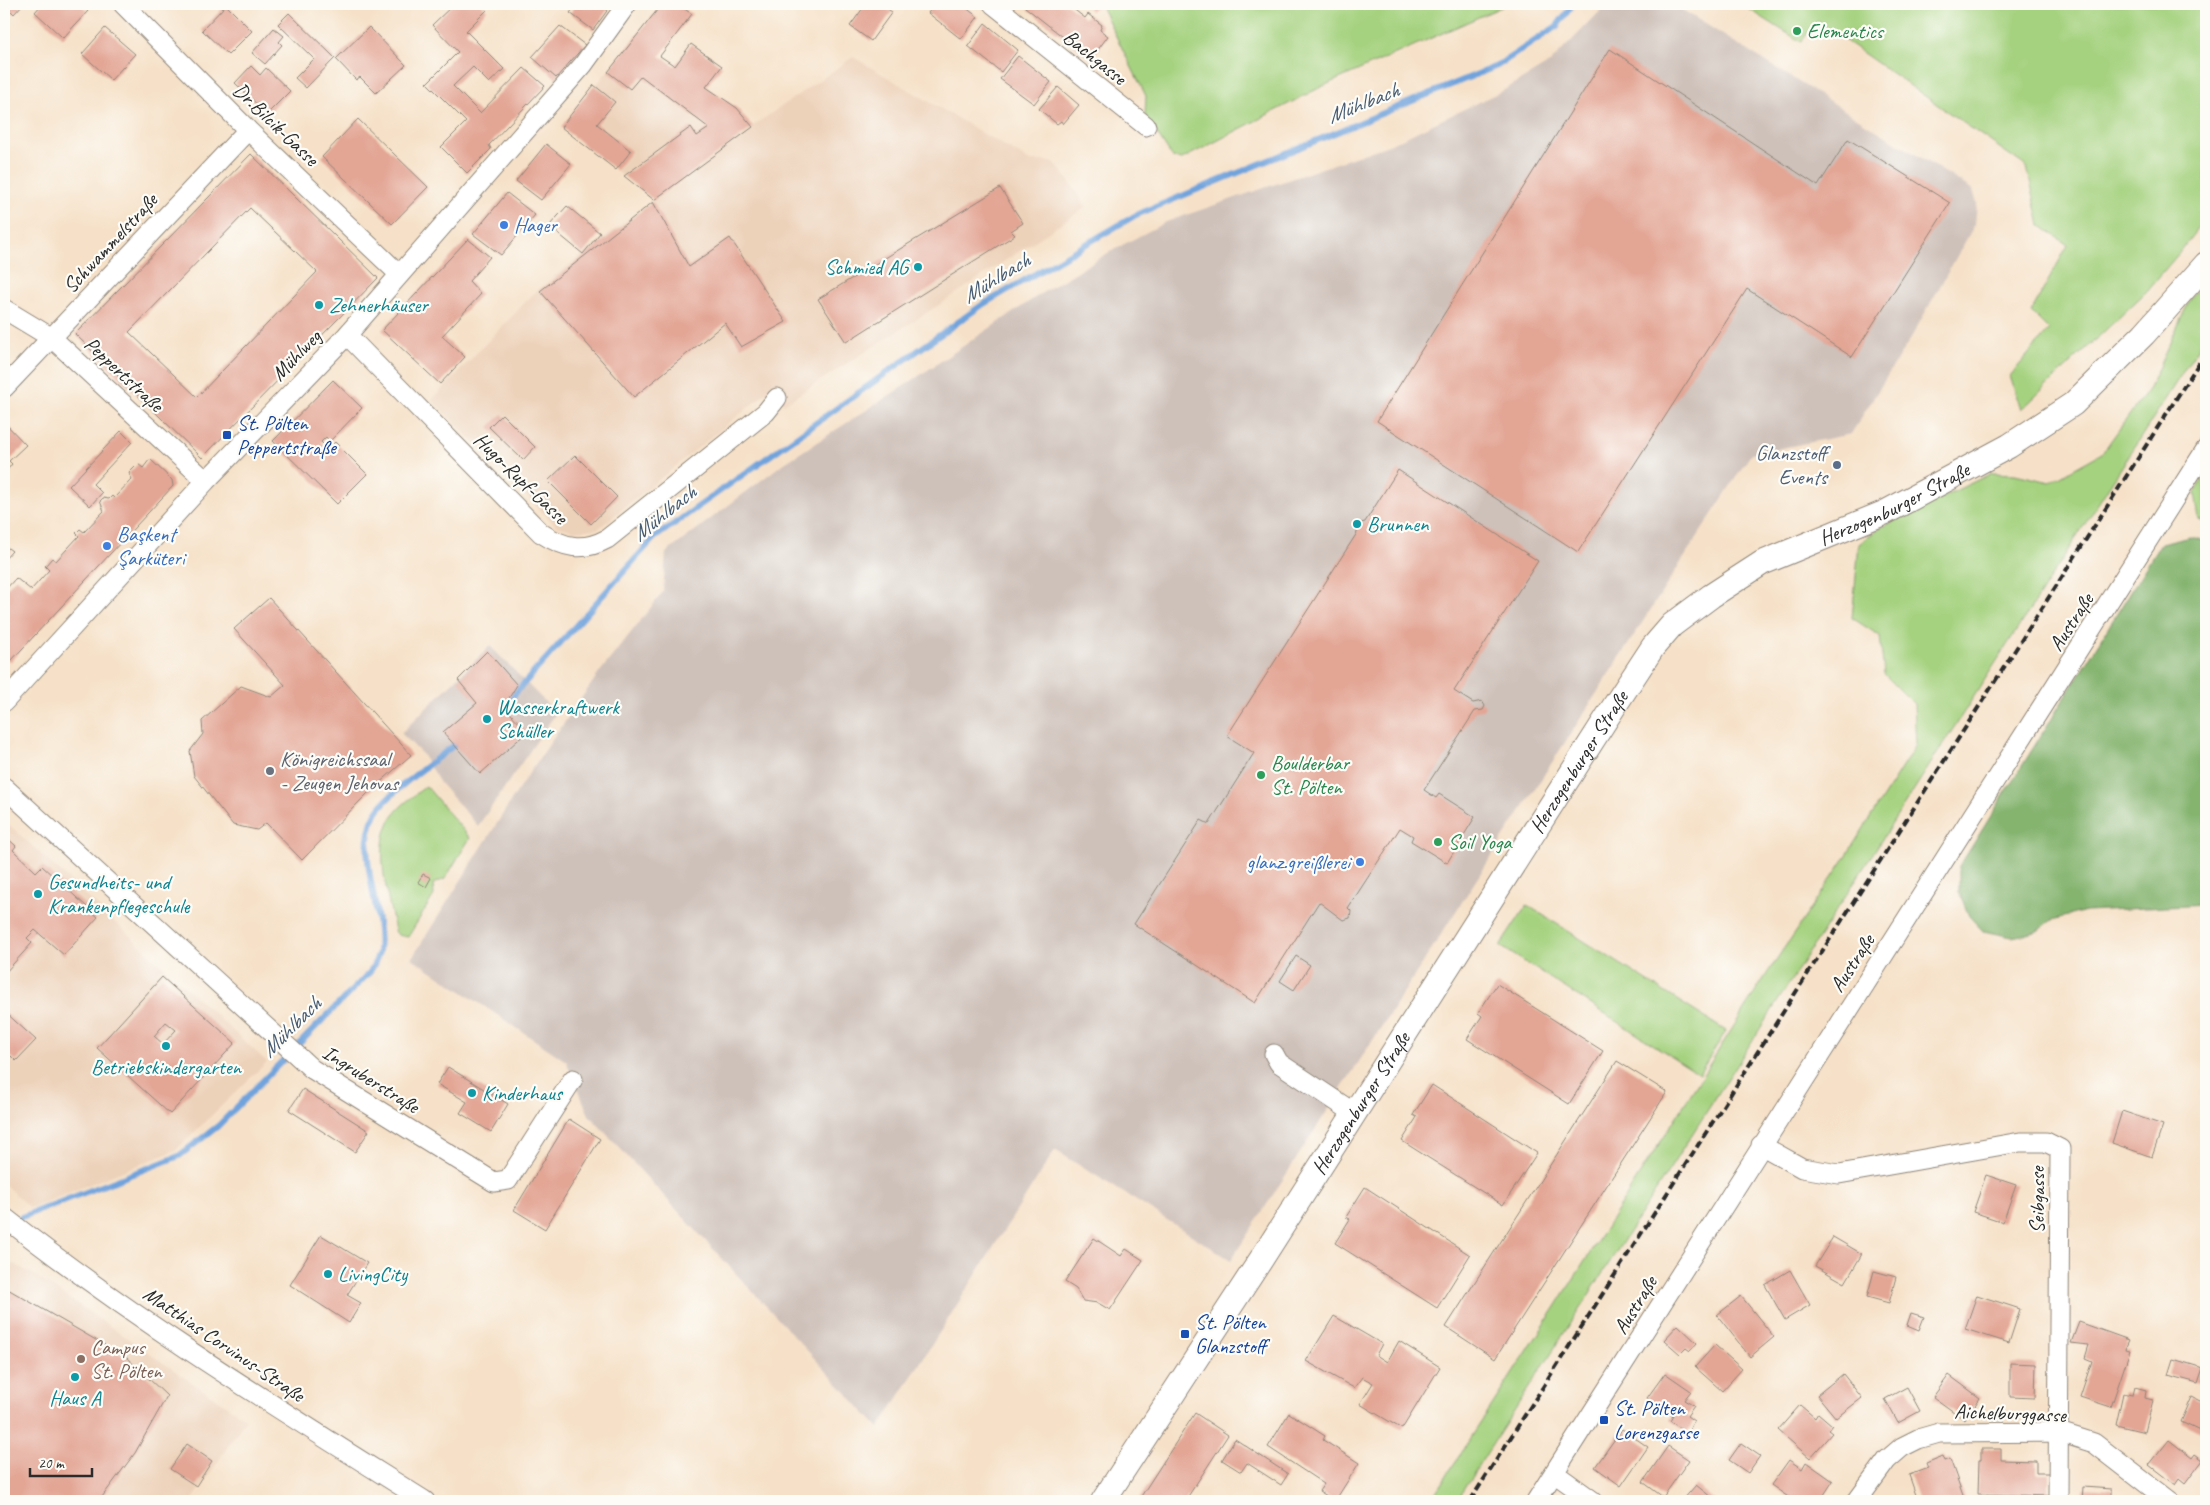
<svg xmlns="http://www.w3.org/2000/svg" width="2210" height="1505" font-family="Caveat,sans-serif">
<rect width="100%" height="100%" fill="#fdfcf7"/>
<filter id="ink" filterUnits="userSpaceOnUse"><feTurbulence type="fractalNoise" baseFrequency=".02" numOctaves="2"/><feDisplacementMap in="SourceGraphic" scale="10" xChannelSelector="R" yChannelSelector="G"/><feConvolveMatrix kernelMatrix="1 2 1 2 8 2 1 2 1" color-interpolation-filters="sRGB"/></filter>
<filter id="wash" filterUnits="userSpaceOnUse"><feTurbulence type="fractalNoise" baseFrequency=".0096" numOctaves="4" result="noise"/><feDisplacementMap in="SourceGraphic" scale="20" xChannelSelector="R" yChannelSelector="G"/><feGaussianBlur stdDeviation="1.12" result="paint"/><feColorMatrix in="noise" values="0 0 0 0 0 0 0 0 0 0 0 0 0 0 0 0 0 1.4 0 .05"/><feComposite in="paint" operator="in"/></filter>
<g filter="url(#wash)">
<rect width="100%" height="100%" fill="#f6e1c8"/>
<path fill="#edd2ba" d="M 635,38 L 737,108 L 753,126 L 853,57 L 1030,161 L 1046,161 L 1054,163 L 1064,174 L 1086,207 L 945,301 L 784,404 L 771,389 L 598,529 L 574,531 L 556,526 L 432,400 L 537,290 L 653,200 L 561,127 Z
M 4,820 L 267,1062 L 176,1150 L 30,1208 L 4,1184 Z
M 12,1263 L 33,1274 L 246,1419 L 192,1501 L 4,1501 L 4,1271 Z"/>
<path fill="#cec1ba" d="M 1607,4 L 1673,4 L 1973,190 L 1977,204 L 1975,224 L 1912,336 L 1851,434 L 1751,454 L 1231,1260 L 1055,1150 L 879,1428 L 589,1115 L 566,1061 L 412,958 L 525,779 L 599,673 L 663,592 L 666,553 L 780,466 L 907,384 L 1045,291 L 1113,250 L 1166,222 L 1389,145 L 1506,89 L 1550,63 Z
M 490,646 L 556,713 L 478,826 L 440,783 L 422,754 L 401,733 Z"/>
<path fill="#a5d27f" stroke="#687e55" d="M 1100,4 L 1508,4 L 1321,87 L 1182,159 L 1172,157 L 1145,115 L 1146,96 Z
M 1741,4 L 2206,4 L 2206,217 L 2180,252 L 2146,292 L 2021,410 L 2010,376 L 2049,330 L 2031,312 L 2068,245 L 2040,225 L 2027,167 L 1817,21 L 1801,42 Z
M 2206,278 L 2206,336 L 1456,1501 L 1430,1501 L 1559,1302 L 1770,969 L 1843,861 L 1916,745 L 1914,704 L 1884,674 L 1880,636 L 1852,618 L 1859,544 L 1879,528 L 1992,473 L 2015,474 L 2050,482 L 2102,453 L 2149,388 L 2191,297 Z
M 2206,474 L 2206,522 L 2199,520 L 2195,492 Z
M 426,786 L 470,838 L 445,879 L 433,884 L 434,895 L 408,937 L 398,935 L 395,931 C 389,899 372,846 392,817 C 400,805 415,795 426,786 Z
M 1527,905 L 1726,1031 L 1699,1074 L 1500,946 Z"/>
<path fill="#84b46e" stroke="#58704c" d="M 2191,536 L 2206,540 L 2206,905 L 2086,911 L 2052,920 L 2036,932 L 2012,937 L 1983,931 L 1969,916 L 1959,892 L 1959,867 L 2161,543 Z"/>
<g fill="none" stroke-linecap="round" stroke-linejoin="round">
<path stroke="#70a3dc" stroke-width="6" d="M 511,698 L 654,538 L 982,305 L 1136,215 L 1497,66 L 1557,26 L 1573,4
M 14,1220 L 179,1156 L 218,1126 L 370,972 C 373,966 378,958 379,951 C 384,909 354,854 375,815 C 387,793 432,763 453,746"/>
</g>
<g id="blocks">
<path fill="#e3a695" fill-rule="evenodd" d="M 4,4 L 23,4 L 14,14 Z
M 42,4 L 80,4 L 88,11 L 63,38 L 35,12 Z
M 454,4 L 481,4 L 487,10 L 466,31 L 504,69 L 489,83 L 473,67 L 453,86 L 480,113 L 524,68 L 545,86 L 489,145 L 491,149 L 467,173 L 441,147 L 466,122 L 427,83 L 458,52 L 432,25 Z
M 577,4 L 612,4 L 593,30 L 570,13 Z
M 662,4 L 677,4 L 692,14 L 660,56 L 675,66 L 691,44 L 722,66 L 706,87 L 737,108 L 753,127 L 654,200 L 624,176 L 691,127 L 697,136 L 709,128 L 641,76 L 630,89 L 608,72 Z
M 866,4 L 880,4 L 892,12 L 871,41 L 850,26 Z
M 935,4 L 961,4 L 978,17 L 961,39 L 928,13 Z
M 1027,4 L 1067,4 L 1085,18 L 1088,14 L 1102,25 L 1100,30 L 1108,36 L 1091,59 L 1025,7 Z
M 1086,4 L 1098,4 L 1099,7 L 1090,11 Z
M 226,5 L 252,31 L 228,55 L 202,30 Z
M 289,13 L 335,58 L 306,88 L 295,78 L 314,59 L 278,24 Z
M 985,23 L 1018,50 L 1001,72 L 968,46 Z
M 560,26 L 585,45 L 556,78 L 532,57 Z
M 369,27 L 406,65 L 376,93 L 360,77 L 356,80 L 336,59 Z
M 105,28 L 135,54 L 111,80 L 82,54 Z
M 274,28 L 284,36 L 279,42 L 282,45 L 265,64 L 252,53 Z
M 1610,49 L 1818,186 L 1848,139 L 1950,203 L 1852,357 L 1747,289 L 1578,552 L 1377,421 Z
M 1018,56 L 1051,82 L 1034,104 L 1000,79 Z
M 251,66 L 260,75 L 266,68 L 290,91 L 267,114 L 235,83 Z
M 594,85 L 615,102 L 597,124 L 631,151 L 616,170 L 561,127 Z
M 1058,87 L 1079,105 L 1063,124 L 1061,121 L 1057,124 L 1039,109 Z
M 358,119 L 428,187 L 392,224 L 322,157 Z
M 546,144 L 571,164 L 541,200 L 516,181 Z
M 251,154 L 378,278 L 202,458 L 75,334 ZM 250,208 L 317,272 L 197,397 L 129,332 Z
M 1000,188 L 1023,223 L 1011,231 L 1015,235 L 846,342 L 818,299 Z
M 507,193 L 535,215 L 501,255 L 473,234 Z
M 653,202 L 689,267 L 730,238 L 786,322 L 741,347 L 725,323 L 634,397 L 540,291 Z
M 567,206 L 600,233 L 583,254 L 549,226 Z
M 468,239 L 490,257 L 469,281 L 481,294 L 442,336 L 465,357 L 440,384 L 382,330 Z
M 333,380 L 362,408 L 330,441 L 326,437 L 321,442 L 328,449 L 335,442 L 367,474 L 337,504 L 273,441 Z
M 502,414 L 535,447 L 523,460 L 489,427 Z
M 4,422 L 26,445 L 9,461 L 12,464 L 8,469 L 4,466 Z
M 121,431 L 132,442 L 93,484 L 102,493 L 90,506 L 69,486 Z
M 575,455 L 617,497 L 591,524 L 548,481 Z
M 150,459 L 172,480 L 173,486 L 10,662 L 4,656 L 4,591 L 16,578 L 31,590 L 49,570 L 45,566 L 52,558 L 56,561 L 79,536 L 76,533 L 80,529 L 84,532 L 104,511 L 100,501 L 103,498 L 109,499 L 112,496 L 114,498 L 132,479 L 129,473 L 138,464 L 143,468 Z
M 1398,470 L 1538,561 L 1454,691 L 1473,703 L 1482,701 L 1485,706 L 1483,710 L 1475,711 L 1424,790 L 1436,798 L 1439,794 L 1475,817 L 1447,863 L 1411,841 L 1413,836 L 1400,828 L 1348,908 L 1351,911 L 1350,918 L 1343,920 L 1319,902 L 1255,1003 L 1134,924 L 1201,820 L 1209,824 L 1254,753 L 1227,736 L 1357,533 L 1357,524 L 1365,522 Z
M 4,545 L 12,551 L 4,560 Z
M 269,598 L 411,755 L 368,793 L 302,860 L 266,823 L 257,830 L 233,825 L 194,776 L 190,751 L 203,734 L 202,721 L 241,686 L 271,697 L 285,685 L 234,629 Z
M 487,651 L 517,685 L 504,706 L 527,732 L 480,774 L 443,732 L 477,703 L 458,680 Z
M 4,835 L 16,846 L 13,850 L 36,872 L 42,866 L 98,917 L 64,955 L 35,930 L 27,938 L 32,943 L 4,974 Z
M 423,874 L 431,878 L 426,887 L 418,882 Z
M 1296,956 L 1310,965 L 1294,990 L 1280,981 Z
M 162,977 L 235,1043 L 170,1114 L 97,1048 ZM 166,1022 L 176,1030 L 163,1044 L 154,1036 Z
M 1497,984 L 1603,1051 L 1569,1104 L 1467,1039 L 1482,1016 L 1478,1013 Z
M 4,1011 L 36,1040 L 16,1061 L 11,1056 L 4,1064 Z
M 1617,1061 L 1667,1092 L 1495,1359 L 1446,1327 Z
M 448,1067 L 508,1104 L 491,1132 L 460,1113 L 467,1102 L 437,1084 Z
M 1432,1085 L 1537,1153 L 1503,1205 L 1402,1141 L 1417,1117 L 1413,1115 Z
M 303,1089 L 369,1131 L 355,1152 L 289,1110 Z
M 2122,1111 L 2163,1125 L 2152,1157 L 2112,1143 Z
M 569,1119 L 600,1139 L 545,1229 L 514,1210 Z
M 1986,1175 L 2016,1185 L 2003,1222 L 1973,1212 Z
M 1365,1187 L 1470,1255 L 1437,1308 L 1335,1243 L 1350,1219 L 1346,1217 Z
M 321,1235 L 367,1263 L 347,1295 L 361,1303 L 349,1323 L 290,1285 Z
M 1833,1237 L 1862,1254 L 1845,1283 L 1815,1266 Z
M 1094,1238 L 1121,1256 L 1126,1249 L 1143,1260 L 1110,1310 L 1098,1303 L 1083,1301 L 1076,1289 L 1065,1282 Z
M 1790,1270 L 1810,1305 L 1785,1320 L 1765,1285 Z
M 1874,1271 L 1896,1277 L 1889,1303 L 1867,1297 Z
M 6,1288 L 127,1358 L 167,1396 L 135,1453 L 99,1501 L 4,1501 L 4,1291 Z
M 1977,1295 L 2020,1309 L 2009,1343 L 1965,1329 Z
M 1741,1296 L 1774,1337 L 1750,1357 L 1717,1315 Z
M 1911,1313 L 1924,1317 L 1919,1330 L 1907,1325 Z
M 1334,1316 L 1382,1344 L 1376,1355 L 1387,1362 L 1399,1341 L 1440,1367 L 1402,1429 L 1360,1404 L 1373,1383 L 1362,1377 L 1354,1388 L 1306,1361 Z
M 2079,1322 L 2129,1340 L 2125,1349 L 2130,1350 L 2111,1407 L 2080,1397 L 2092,1361 L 2085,1358 L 2089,1345 L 2071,1343 Z
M 1678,1325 L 1697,1343 L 1690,1351 L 1686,1348 L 1680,1354 L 1664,1340 Z
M 1715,1345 L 1742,1369 L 1722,1391 L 1695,1367 Z
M 2173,1359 L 2203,1368 L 2198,1383 L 2168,1375 Z
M 2010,1363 L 2036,1364 L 2035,1398 L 2010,1397 Z
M 1665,1373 L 1691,1391 L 1684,1400 L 1694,1406 L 1687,1416 L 1694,1421 L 1687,1433 L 1670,1421 L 1673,1416 L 1647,1398 Z
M 1843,1374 L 1862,1398 L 1836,1418 L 1817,1395 Z
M 1949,1375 L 1980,1398 L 1965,1420 L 1933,1397 Z
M 1907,1387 L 1920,1411 L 1898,1423 L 1885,1399 Z
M 2135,1387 L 2146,1390 L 2145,1398 L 2153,1400 L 2145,1432 L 2116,1425 L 2123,1393 L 2133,1395 Z
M 2192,1397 L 2206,1404 L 2206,1434 L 2181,1422 Z
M 1800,1405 L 1815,1418 L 1818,1413 L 1832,1425 L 1828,1430 L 1832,1433 L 1810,1458 L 1778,1430 Z
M 1195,1413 L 1228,1435 L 1185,1501 L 1138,1501 Z
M 1289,1413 L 1325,1436 L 1323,1440 L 1359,1463 L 1335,1501 L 1319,1491 L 1324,1484 L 1268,1447 Z
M 1622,1429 L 1648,1447 L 1621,1486 L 1595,1467 Z
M 1235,1439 L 1288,1474 L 1281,1485 L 1247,1463 L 1241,1472 L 1222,1460 Z
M 2169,1440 L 2192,1458 L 2195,1454 L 2203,1460 L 2185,1484 L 2179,1479 L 2175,1485 L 2149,1465 Z
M 1741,1443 L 1760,1456 L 1748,1473 L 1729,1460 Z
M 187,1444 L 212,1461 L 196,1486 L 170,1469 Z
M 1668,1446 L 1689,1460 L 1663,1497 L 1643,1482 Z
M 1981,1449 L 2001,1449 L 2001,1460 L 2036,1461 L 2036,1473 L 2049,1473 L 2049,1496 L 1978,1494 L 1979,1460 L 1981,1460 Z
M 1943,1456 L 1945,1461 L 1950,1459 L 1965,1501 L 1918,1501 L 1909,1475 L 1928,1468 L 1926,1463 Z
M 1789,1460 L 1802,1469 L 1806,1462 L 1833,1481 L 1820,1501 L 1794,1501 L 1771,1485 Z
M 1696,1485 L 1716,1501 L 1682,1501 Z
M 2083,1487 L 2112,1489 L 2112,1501 L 2082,1501 Z"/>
</g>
</g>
<g filter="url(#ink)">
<use href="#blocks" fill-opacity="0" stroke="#90867a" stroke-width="1"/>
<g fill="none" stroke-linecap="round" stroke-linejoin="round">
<g stroke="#90867a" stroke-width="21">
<path id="minor" d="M 123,4 L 248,130 L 399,274
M 993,4 L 1146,126
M 4,309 L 52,338 L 206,481
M 347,335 L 541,533 C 564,548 583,552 607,539 L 766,412 L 777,398
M 4,388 L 248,130
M 4,702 L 206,481 L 347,335 L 583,65 L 627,4
M 4,787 L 312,1069 L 494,1182 L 508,1180 L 573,1079
M 1274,1054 L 1279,1063 L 1354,1113
M 1761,1145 L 1802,1168 L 1839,1174 L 2020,1142 L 2046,1142 L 2060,1149 L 2058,1501
M 4,1217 C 137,1322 282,1411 425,1501
M 1554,1473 L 1593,1501
M 1536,1501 L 2206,449
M 1857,1501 L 1887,1460 L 1902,1447 L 1918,1439 L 1939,1433 L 2059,1432 L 2094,1443 L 2169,1501"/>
</g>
<g stroke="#90867a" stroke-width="26">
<g id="tertiary">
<path id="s1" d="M 1103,1501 L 1262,1258 L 1615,705 L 1653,647 L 1672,625 L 1711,596 L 1762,563 L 1886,512 L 2009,446 L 2073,404 L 2144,334 L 2206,264"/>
</g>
</g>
<use href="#minor" stroke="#fff" stroke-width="19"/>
<use href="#tertiary" stroke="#fff" stroke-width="24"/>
<path stroke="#2b2b2b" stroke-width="4" stroke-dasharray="8 4" stroke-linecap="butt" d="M 1470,1501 L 2206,352"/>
</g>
</g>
<g fill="#2e9e5b" stroke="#fdfcf7" stroke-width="2">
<circle cx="1797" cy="31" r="5"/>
<circle cx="1261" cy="775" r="5"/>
<circle cx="1438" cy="842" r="5"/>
</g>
<g fill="#3f7fe0" stroke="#fdfcf7" stroke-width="2">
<circle cx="504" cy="225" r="5"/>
<circle cx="107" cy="546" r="5"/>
<circle cx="1360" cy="862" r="5"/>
</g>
<g fill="#0f9aa8" stroke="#fdfcf7" stroke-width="2">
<circle cx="918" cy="267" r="5"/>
<circle cx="319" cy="305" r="5"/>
<circle cx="1357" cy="524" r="5"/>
<circle cx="487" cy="719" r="5"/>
<circle cx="38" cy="894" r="5"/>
<circle cx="166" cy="1046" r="5"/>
<circle cx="472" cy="1093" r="5"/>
<circle cx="328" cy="1274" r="5"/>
<circle cx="75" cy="1377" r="5"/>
</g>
<g fill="#1a4fb4" stroke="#fdfcf7" stroke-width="2">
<rect x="222" y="430" width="10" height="10" rx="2.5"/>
<rect x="1180" y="1329" width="10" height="10" rx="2.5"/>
<rect x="1599" y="1415" width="10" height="10" rx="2.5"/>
</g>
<circle fill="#5c6f8a" stroke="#fdfcf7" stroke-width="2" cx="1837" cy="465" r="5"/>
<circle fill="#6b7280" stroke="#fdfcf7" stroke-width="2" cx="270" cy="771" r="5"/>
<circle fill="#8d6e63" stroke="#fdfcf7" stroke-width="2" cx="81" cy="1359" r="5"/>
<g text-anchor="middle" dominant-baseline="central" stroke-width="4.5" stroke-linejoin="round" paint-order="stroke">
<g font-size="21" fill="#27864d" stroke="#fdfcf7" text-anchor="start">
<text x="1807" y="31">Elementics</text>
<text x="1271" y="763">Boulderbar<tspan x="1271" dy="24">St. Pölten</tspan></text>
<text x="1448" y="842">Soil Yoga</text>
</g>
<g font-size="21" fill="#2b2b2b" stroke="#fdfcf7">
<text transform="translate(1095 57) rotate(39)">Bachgasse</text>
<text transform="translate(276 124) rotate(44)">Dr.Bilcik-Gasse</text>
<text transform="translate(110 243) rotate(-47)">Schwammelstraße</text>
<text transform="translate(296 355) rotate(-46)">Mühlweg</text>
<text transform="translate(124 374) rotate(43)">Peppertstraße</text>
<text transform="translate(521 478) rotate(44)">Hugo-Rupf-Gasse</text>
<text stroke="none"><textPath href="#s1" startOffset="1299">Herzogenburger Straße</textPath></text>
<text transform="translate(2071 622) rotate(-57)">Austraße</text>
<text stroke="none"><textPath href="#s1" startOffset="879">Herzogenburger Straße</textPath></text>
<text transform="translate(1852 963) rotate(-57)">Austraße</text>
<text transform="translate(371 1079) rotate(32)">Ingruberstraße</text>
<text stroke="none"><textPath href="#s1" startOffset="474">Herzogenburger Straße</textPath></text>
<text transform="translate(2037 1200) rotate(-90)">Seibgasse</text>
<text transform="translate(1635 1305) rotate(-58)">Austraße</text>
<text transform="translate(224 1344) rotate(34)">Matthias Corvinus-Straße</text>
<text transform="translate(2010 1413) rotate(2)">Aichelburggasse</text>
</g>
<g font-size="21" fill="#366cbe" stroke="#fdfcf7" text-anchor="start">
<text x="514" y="225">Hager</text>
<text x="117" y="534">Başkent<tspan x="117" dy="24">Şarküteri</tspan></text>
<text x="1350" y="862" text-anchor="end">glanz.greißlerei</text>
</g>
<g font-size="21" fill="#0d838f" stroke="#fdfcf7" text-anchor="start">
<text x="908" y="267" text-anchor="end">Schmied AG</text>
<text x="329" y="305">Zehnerhäuser</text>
<text x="1367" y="524">Brunnen</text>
<text x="497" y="707">Wasserkraftwerk<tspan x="497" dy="24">Schüller</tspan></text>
<text x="48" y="882">Gesundheits- und<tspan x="48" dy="24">Krankenpflegeschule</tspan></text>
<text x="166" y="1067" text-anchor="middle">Betriebskindergarten</text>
<text x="482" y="1093">Kinderhaus</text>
<text x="338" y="1274">LivingCity</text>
<text x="75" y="1398" text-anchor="middle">Haus A</text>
</g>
<g font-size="21" fill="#164399" stroke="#fdfcf7" text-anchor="start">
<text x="237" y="423">St. Pölten<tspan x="237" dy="24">Peppertstraße</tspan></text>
<text x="1195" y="1322">St. Pölten<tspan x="1195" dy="24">Glanzstoff</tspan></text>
<text x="1614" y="1408">St. Pölten<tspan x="1614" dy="24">Lorenzgasse</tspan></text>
</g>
<g font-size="21" fill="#4e5e75" stroke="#fdfcf7" text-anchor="end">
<text x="1827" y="453">Glanzstoff<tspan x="1827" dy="24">Events</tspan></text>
</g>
<g font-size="21" fill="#5b616d" stroke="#fdfcf7" text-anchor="start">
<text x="280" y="759">Königreichssaal<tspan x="280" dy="24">- Zeugen Jehovas</tspan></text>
</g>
<g font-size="21" fill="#785e54" stroke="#fdfcf7" text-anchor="start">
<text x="91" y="1347">Campus<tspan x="91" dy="24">St. Pölten</tspan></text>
</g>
<g font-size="22" font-style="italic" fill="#475b72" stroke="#fdfcf7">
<text transform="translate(1363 103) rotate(-22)">Mühlbach</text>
<text transform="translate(996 278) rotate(-32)">Mühlbach</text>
<text transform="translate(664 513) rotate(-39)">Mühlbach</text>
<text transform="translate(291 1027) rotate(-45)">Mühlbach</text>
</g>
</g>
<rect width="2210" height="1505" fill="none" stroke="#fdfcf7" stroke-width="20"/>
<path d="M30 1468v8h62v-8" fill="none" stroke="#2b2b2b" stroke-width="2.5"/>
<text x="38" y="1468" font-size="15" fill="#2b2b2b" stroke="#fdfcf7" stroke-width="4" paint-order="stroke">20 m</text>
</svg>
